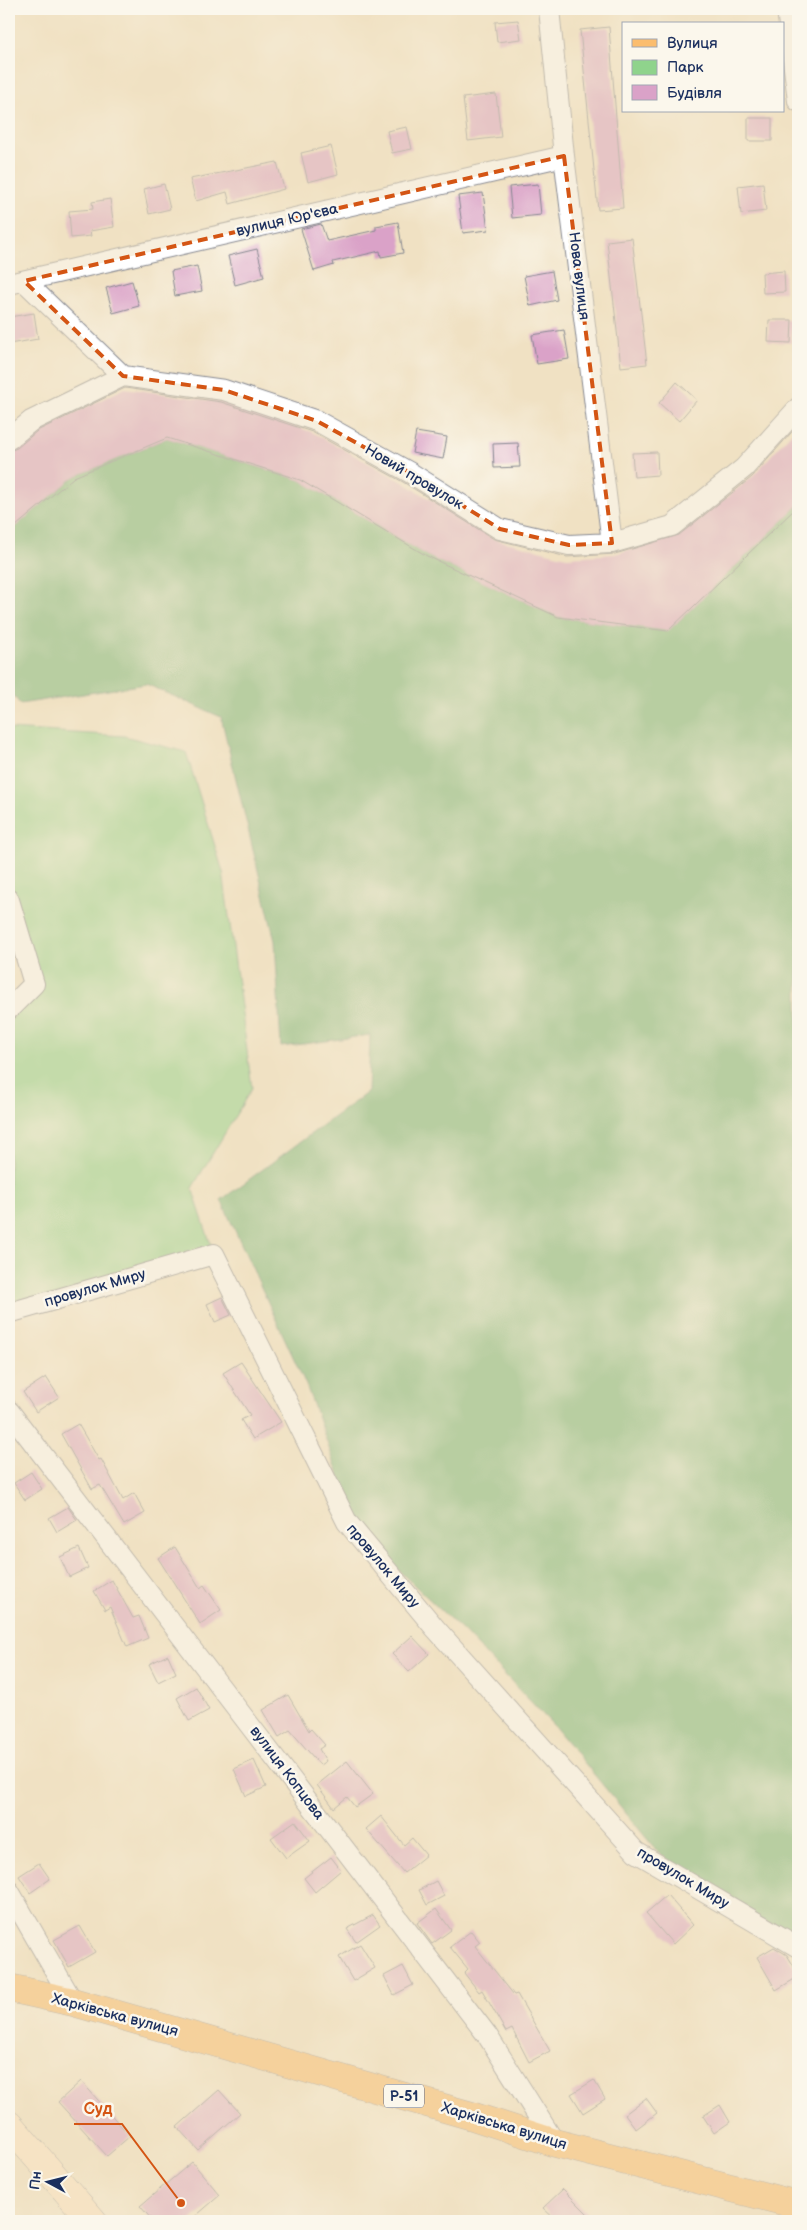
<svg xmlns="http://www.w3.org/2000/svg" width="807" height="2230" font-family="'Balsamiq Sans',sans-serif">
<rect width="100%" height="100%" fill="#fbf7ec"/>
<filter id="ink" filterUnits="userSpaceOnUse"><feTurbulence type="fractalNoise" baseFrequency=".02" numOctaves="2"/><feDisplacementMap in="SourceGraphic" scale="10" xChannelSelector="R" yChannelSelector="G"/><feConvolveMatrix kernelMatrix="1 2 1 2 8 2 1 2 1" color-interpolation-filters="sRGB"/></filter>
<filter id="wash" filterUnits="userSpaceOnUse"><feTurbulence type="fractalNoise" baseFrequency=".0096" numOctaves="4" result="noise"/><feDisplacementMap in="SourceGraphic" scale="20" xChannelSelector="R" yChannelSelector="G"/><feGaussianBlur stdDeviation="1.12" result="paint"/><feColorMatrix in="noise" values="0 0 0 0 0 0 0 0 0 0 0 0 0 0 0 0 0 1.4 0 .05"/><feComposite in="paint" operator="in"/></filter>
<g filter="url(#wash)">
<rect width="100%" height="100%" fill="#f0e1c3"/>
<path fill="#8fd38c" stroke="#558175" d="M 9,729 L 124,736 L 186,752 L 223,872 L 252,1088 L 192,1188 L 214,1254 L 9,1313 L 9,1023 L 34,984 L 9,900 Z"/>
<path fill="#73b578" stroke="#47726b" d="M 167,438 L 300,480 L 427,556 L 558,617 L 668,631 L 798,506 L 798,1932 L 740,1914 L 657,1851 L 555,1727 L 464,1632 L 361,1535 L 306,1385 L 221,1200 L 368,1092 L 370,1035 L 281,1047 L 275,941 L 221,717 L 146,684 L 20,704 L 9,690 L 9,532 L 74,477 Z"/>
<g id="blocks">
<path fill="#daa2c8" d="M 518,20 L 521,39 L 497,42 L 495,22 Z
M 609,27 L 623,208 L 598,210 L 580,30 Z
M 496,94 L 501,137 L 468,141 L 463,98 Z
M 748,118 L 772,118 L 772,141 L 748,141 Z
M 407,127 L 412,149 L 392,153 L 387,131 Z
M 331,146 L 338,174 L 308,182 L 301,153 Z
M 277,162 L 284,189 L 230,204 L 227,192 L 196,201 L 190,179 Z
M 763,183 L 766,211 L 741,214 L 738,186 Z
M 164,184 L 170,209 L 149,214 L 144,189 Z
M 538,184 L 541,215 L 512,218 L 509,187 Z
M 483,193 L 488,230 L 463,233 L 458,196 Z
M 110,199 L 114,227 L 90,231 L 91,236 L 71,238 L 69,211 L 93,209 L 92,202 Z
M 398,222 L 403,253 L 381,257 L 380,251 L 333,262 L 334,265 L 314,271 L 301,229 L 321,224 L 327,241 L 376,230 L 376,226 Z
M 632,238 L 647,364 L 621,367 L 607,241 Z
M 257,249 L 264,277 L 235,285 L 228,256 Z
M 197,266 L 202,291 L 175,296 L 171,271 Z
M 552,271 L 557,300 L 530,306 L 524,276 Z
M 784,271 L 785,292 L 763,293 L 762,273 Z
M 132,281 L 139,306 L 113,313 L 106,288 Z
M 34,313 L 38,339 L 9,344 L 9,317 Z
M 769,320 L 792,320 L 791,343 L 768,342 Z
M 564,330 L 569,359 L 537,364 L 532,335 Z
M 677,382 L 697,400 L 679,421 L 659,403 Z
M 125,388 L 221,402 L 312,432 L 403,482 L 494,539 L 567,557 L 615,554 L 679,535 L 752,477 L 798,425 L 798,506 L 668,631 L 558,617 L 427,556 L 300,480 L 167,438 L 74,477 L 9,532 L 9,451 L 17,448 L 37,431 Z
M 416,432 L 447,437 L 443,459 L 412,453 Z
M 518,443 L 520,467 L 494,468 L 493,444 Z
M 657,452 L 658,475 L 634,477 L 632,453 Z
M 222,1297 L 231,1315 L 215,1322 L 207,1304 Z
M 241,1362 L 281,1422 L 253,1439 L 241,1420 L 250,1415 L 223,1373 Z
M 46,1377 L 59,1397 L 36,1412 L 23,1392 Z
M 78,1424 L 99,1460 L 101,1459 L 123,1500 L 134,1493 L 145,1513 L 124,1525 L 100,1485 L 92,1489 L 61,1434 Z
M 31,1472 L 42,1489 L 25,1500 L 14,1483 Z
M 68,1507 L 77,1520 L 57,1532 L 49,1518 Z
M 175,1547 L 200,1588 L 204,1585 L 221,1610 L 200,1624 L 158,1558 Z
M 79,1548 L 88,1568 L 69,1577 L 60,1557 Z
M 112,1580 L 133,1618 L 139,1616 L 148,1638 L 127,1647 L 110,1607 L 105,1610 L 94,1591 Z
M 412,1636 L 429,1654 L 409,1672 L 392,1654 Z
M 168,1655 L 176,1673 L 158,1682 L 149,1664 Z
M 196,1687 L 209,1710 L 189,1721 L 177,1698 Z
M 288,1695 L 309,1731 L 311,1729 L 325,1745 L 319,1749 L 326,1761 L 320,1765 L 290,1730 L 279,1737 L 263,1710 Z
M 254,1760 L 266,1787 L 246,1796 L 234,1769 Z
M 347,1761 L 373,1794 L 355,1807 L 347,1797 L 334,1808 L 317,1785 Z
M 381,1816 L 404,1845 L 412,1838 L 426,1855 L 404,1873 L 366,1829 Z
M 295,1821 L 310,1841 L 286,1858 L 271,1838 Z
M 331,1857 L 341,1870 L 315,1892 L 304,1878 Z
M 39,1863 L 50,1879 L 30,1893 L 19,1876 Z
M 436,1881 L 444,1896 L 427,1905 L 419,1890 Z
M 667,1895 L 693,1925 L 673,1944 L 646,1913 Z
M 436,1909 L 451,1930 L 432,1944 L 417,1923 Z
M 373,1915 L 380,1925 L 356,1942 L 347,1929 Z
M 80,1926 L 95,1952 L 69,1967 L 54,1940 Z
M 471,1931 L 480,1942 L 475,1946 L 514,1995 L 517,1994 L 550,2051 L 529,2062 L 512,2029 L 506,2032 L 482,1990 L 479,1992 L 464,1973 L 468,1969 L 450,1947 Z
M 360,1944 L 375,1968 L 353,1981 L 339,1957 Z
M 774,1947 L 787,1955 L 798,1973 L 798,1977 L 776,1990 L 757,1957 Z
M 403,1966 L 413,1985 L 394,1995 L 384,1976 Z
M 594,2080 L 605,2099 L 583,2113 L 571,2094 Z
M 81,2081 L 130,2136 L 107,2156 L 58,2102 Z
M 219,2090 L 240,2113 L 198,2150 L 177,2127 Z
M 646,2098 L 657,2113 L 636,2129 L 625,2114 Z
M 720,2105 L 730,2122 L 714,2133 L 703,2116 Z
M 192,2162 L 220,2195 L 190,2221 L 153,2221 L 140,2206 Z
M 563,2189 L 595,2221 L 557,2221 L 543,2208 Z"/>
</g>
</g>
<g filter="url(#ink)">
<use href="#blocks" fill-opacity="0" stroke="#868890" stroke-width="1"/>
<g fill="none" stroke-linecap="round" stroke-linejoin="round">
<g stroke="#868890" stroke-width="22">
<path id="street" d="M 549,9 L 564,156 L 612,543
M 787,9 L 798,101
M 24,281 L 123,376 L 224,390 L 317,421 L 409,472 L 500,529 L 569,545 L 612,543 L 672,526 L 744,468 L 798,408
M 9,284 L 564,156
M 9,439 L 31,421 L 123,376
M 9,900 L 34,984 L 9,1009
M 9,1313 L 214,1254 L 347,1522 L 435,1628 L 636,1852 L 798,1947
M 9,1411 L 487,2035 L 555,2143
M 9,1891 L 73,2002"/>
</g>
<g stroke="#868890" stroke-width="29">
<path id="secondary" d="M 9,2125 L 93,2221"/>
</g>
<g stroke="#868890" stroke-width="29">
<path id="primary" d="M 9,1988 L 73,2002 L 472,2116 L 555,2143 L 798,2205"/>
</g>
<use href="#street" stroke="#fff" stroke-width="20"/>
<use href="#secondary" stroke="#fde5c5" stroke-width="28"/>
<use href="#primary" stroke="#fbbd6e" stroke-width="28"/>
</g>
</g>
<path d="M0 0H807V2230H0ZM 564,156 L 612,543 L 569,545 L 500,529 L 409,472 L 317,421 L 224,390 L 123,376 L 24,281 Z" fill="#f0e1c3" fill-opacity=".55" fill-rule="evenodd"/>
<path fill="none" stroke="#d45514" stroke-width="4" stroke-dasharray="10 6" stroke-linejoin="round" d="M 564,156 L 612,543 L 569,545 L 500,529 L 409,472 L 317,421 L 224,390 L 123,376 L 24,281 Z"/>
<g text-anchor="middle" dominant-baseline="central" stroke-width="5" stroke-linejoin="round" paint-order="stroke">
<rect fill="#fbf7ec" stroke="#5e6b89" stroke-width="1" x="384" y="2084.5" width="40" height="23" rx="4"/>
<g font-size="14" font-weight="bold" fill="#1b2f5e">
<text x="404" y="2096">Р-51</text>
</g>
<g font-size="15" fill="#1b2f5e" stroke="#fbf7ec">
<text transform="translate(287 220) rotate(-13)">вулиця Юр'єва</text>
<text transform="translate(579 276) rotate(83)">Нова вулиця</text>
<text transform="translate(414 477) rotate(31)">Новий провулок</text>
<text transform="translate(95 1288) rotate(-16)">провулок Миру</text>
<text transform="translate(383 1566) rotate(50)">провулок Миру</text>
<text transform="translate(287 1773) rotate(53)">вулиця Копцова</text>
<text transform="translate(683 1878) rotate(31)">провулок Миру</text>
<text transform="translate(115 2015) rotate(15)">Харківська вулиця</text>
<text transform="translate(504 2126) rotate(17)">Харківська вулиця</text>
</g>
</g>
<path fill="none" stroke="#d45514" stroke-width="2" d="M181 2203L122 2124H74"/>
<circle fill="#d45514" stroke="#fbf7ec" stroke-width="2" cx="181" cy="2203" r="5"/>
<g font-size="16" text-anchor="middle" font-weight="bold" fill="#d45514" stroke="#fbf7ec" stroke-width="5" stroke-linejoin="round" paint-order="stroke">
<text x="98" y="2114">Суд</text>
</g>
<rect width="807" height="2230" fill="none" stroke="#fbf7ec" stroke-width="30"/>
<rect x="622" y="22" width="162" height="90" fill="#fbf7ec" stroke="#a1a7b3"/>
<rect x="632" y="39" width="25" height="8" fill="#fbbd6e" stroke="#a1a7b3"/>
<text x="667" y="48" font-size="15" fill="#1b2f5e">Вулиця</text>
<rect x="632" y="60" width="25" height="15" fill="#8fd38c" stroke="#a1a7b3"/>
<text x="667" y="72" font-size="15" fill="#1b2f5e">Парк</text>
<rect x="632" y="85" width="25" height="15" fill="#daa2c8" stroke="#a1a7b3"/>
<text x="667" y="98" font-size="15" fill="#1b2f5e">Будівля</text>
<g transform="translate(48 2182) rotate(277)" stroke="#fbf7ec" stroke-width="4" paint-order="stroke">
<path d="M0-4L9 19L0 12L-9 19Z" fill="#1b2f5e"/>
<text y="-8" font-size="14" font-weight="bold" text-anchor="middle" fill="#1b2f5e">Пн</text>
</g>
</svg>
